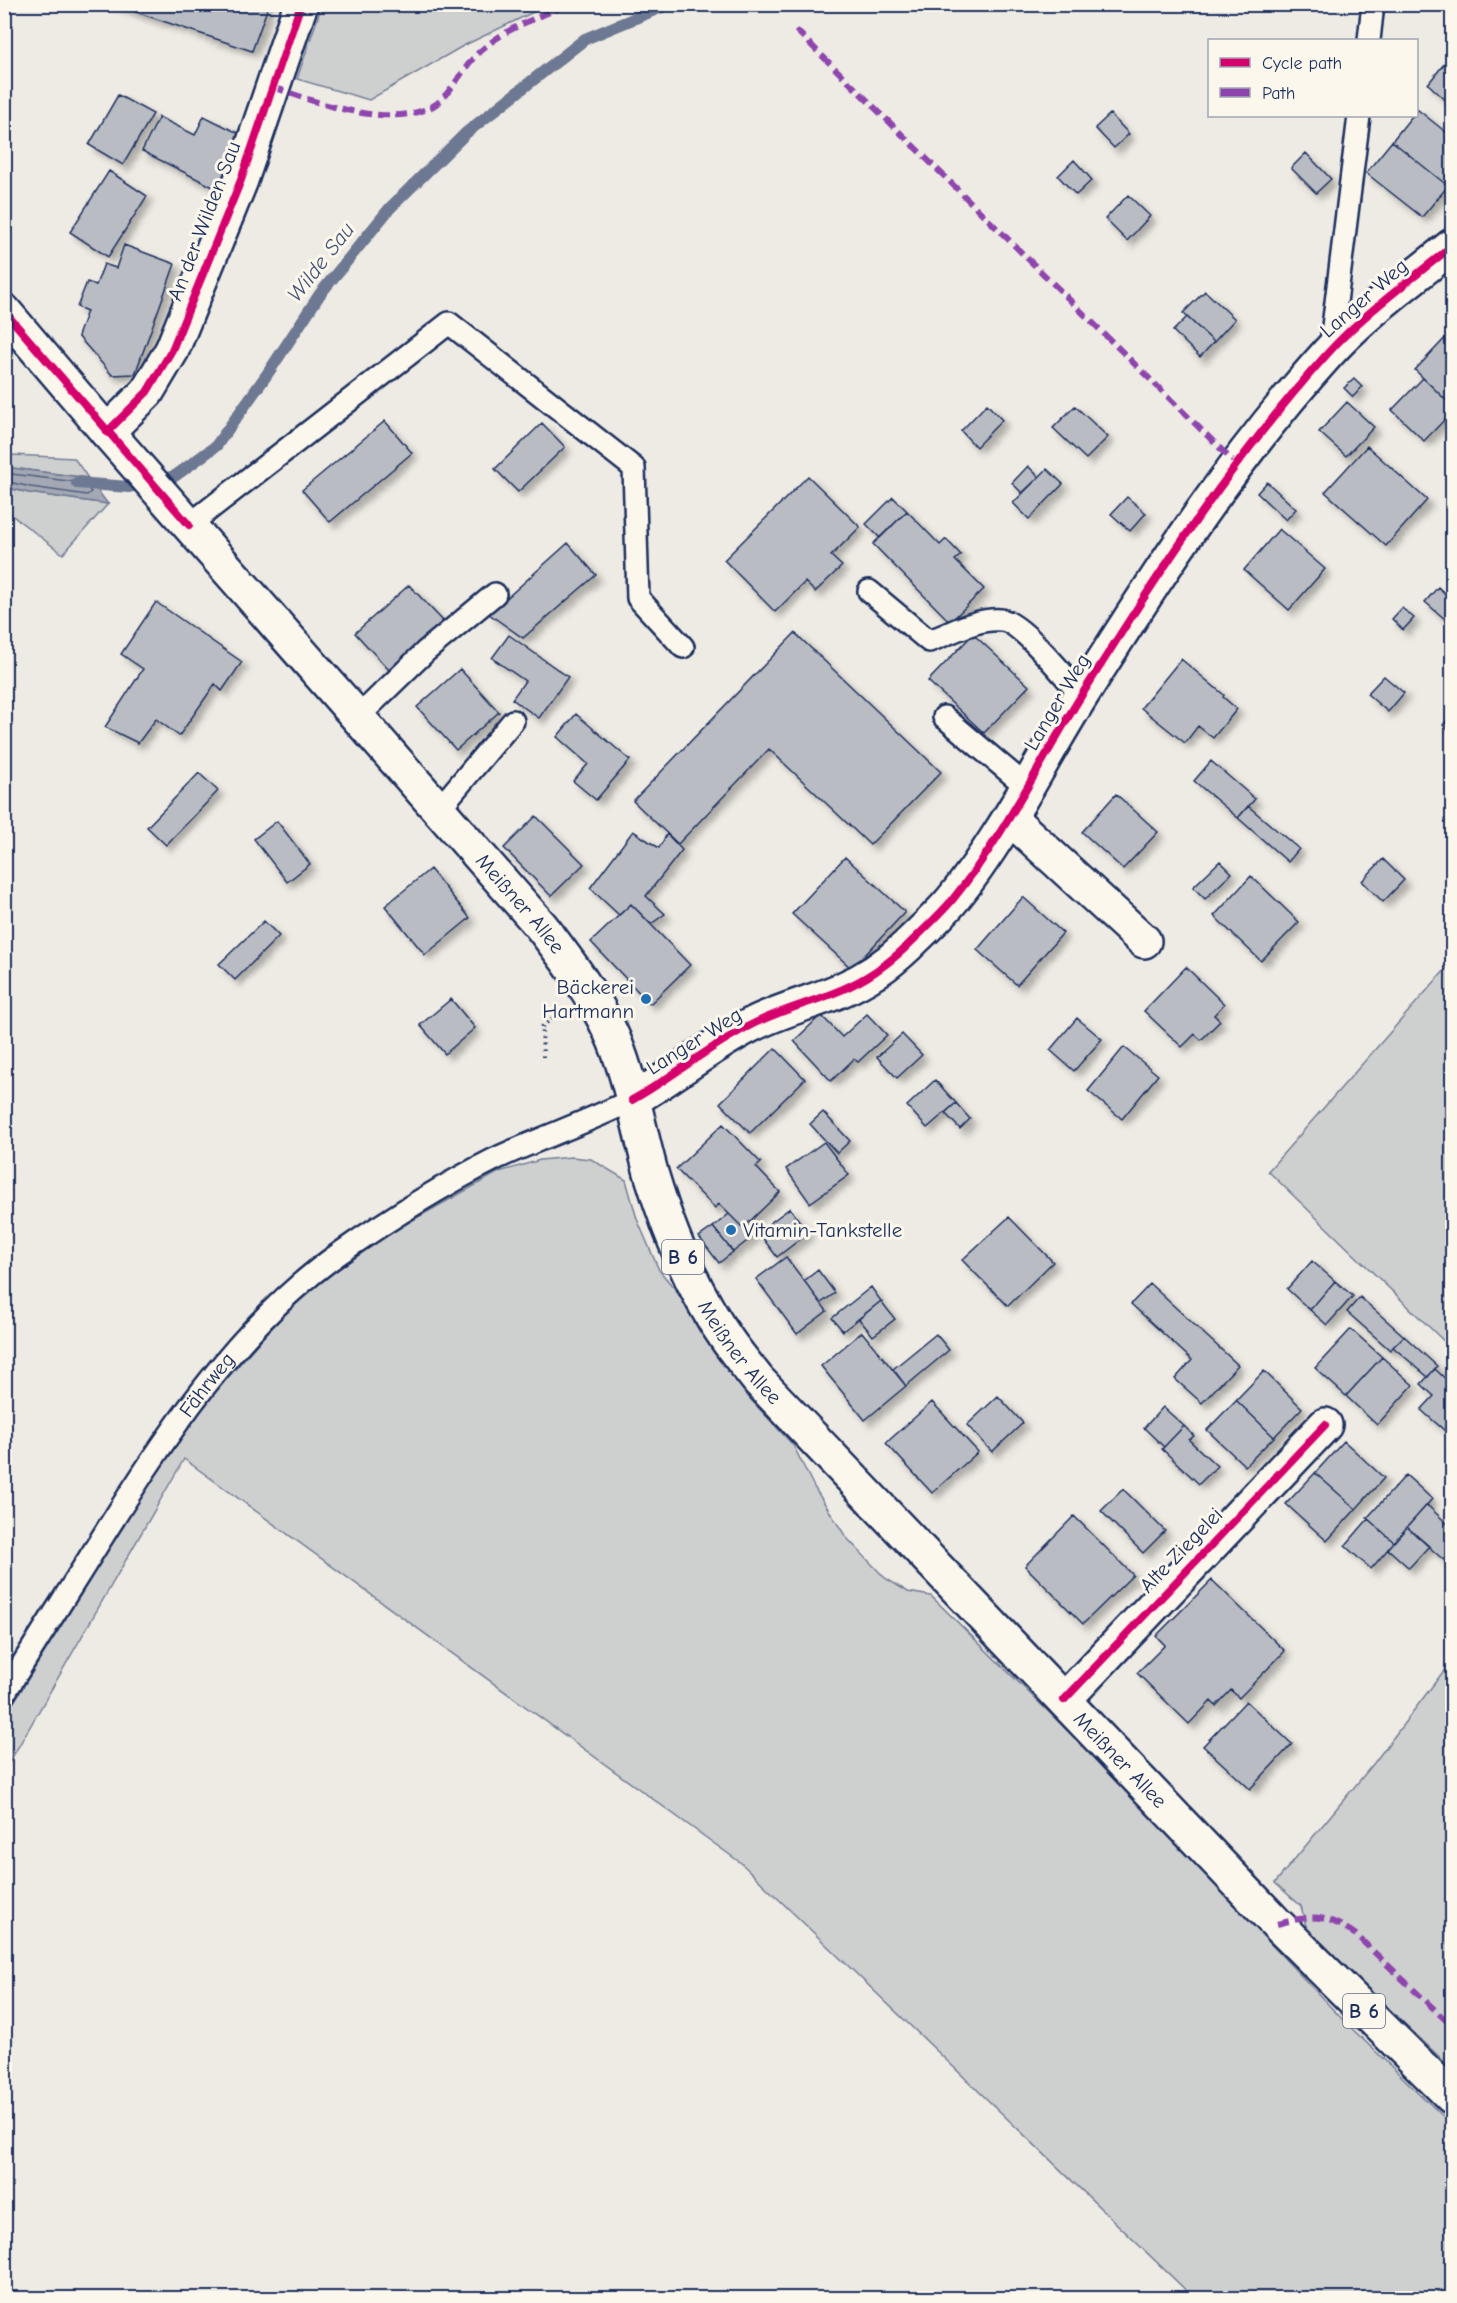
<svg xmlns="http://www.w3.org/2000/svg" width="1457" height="2303" font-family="'Comic Neue',sans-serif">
<defs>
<filter id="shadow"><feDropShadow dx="5.5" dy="5.5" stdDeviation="3" flood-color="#0004"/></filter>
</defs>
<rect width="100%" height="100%" fill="#eeebe4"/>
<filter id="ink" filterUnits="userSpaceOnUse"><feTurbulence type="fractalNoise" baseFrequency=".0167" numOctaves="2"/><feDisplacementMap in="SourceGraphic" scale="12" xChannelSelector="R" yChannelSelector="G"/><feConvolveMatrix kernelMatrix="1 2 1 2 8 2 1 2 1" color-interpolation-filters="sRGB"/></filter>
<g filter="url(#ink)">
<path fill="#cecfcf" stroke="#747f96" stroke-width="1.5" d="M 322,5 L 322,4 L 548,5 L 463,46 L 369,100 L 297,79 Z
M 4,450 L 12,455 L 74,458 L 88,478 L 5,467 Z
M 4,487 L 29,493 L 108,504 L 63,554 L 5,510 Z
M 1452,962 L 1452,1349 L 1268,1171 Z
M 571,1157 L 591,1159 L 626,1180 L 637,1219 L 659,1270 L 675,1289 L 719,1359 L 752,1401 L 793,1445 L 814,1487 L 846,1537 L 885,1578 L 908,1592 L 931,1596 L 1072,1735 L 1344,2021 L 1452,2125 L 1452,2298 L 1194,2298 L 741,1863 L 184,1459 L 5,1770 L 5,1716 L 185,1427 L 265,1335 L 305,1293 L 344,1262 L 393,1231 L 499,1172 L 540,1160 Z
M 1452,1660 L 1452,2069 L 1307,1930 L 1301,1906 L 1275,1883 L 1374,1763 Z"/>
<path fill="#a3a8b4" stroke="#6d7892" stroke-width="1.5" d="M 4,467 L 88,478 L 108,504 L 29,493 L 5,487 Z"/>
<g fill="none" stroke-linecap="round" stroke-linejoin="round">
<path stroke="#515f80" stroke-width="1.5" d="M 4,473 L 84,483 L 91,492 L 87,495 L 31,487 L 4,481"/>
<path stroke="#6d7892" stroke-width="12" d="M 77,483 L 129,487 L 175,476 L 216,446 L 268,373 L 320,294 L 390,208 L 466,133 L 585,39 L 669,4"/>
</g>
<path fill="#b9bcc3" stroke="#1b2f5e" stroke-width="1.5" filter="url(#shadow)" d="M 112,4 L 269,4 L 252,51 Z
M 1452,54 L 1452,106 L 1428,84 Z
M 118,95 L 153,114 L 123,165 L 89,145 Z
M 1417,109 L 1452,137 L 1452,180 L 1448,186 L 1392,141 L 1412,116 L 1416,116 Z
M 1110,114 L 1129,134 L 1114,148 L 1095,128 Z
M 204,116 L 244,136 L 217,189 L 142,151 L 159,117 L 195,135 Z
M 1392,141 L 1448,186 L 1422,217 L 1366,173 Z
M 1306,153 L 1331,179 L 1316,193 L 1291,168 Z
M 1074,160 L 1092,180 L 1076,195 L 1058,176 Z
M 109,171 L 147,196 L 108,257 L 70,232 Z
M 1128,195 L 1150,216 L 1127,241 L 1105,219 Z
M 124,245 L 175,264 L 135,374 L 112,375 L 78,336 L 87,311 L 77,307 L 87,282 L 96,285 L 104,264 L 116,268 Z
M 1205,291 L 1235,319 L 1214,342 L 1183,313 Z
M 1187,317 L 1214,342 L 1200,357 L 1173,331 Z
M 1452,331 L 1452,406 L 1415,370 Z
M 1423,378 L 1452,406 L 1452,412 L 1424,441 L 1392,410 Z
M 1354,379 L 1362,387 L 1353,397 L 1344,388 Z
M 1347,402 L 1374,427 L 1346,456 L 1319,432 Z
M 987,404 L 1002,420 L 976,447 L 961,431 Z
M 1075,406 L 1108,437 L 1086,459 L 1053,428 Z
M 385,421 L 412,453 L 330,522 L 302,490 Z
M 542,423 L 565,447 L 518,492 L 495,469 Z
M 1367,446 L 1427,500 L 1386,546 L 1325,492 Z
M 1028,466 L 1039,477 L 1022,493 L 1012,483 Z
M 1047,469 L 1063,484 L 1029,519 L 1013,503 Z
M 808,476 L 860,527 L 831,556 L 842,566 L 815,592 L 805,582 L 775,612 L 724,560 Z
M 1267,482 L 1296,509 L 1286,520 L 1257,493 Z
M 893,497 L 907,511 L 880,538 L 866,524 Z
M 1127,497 L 1146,513 L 1130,531 L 1111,514 Z
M 907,511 L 940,545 L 946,539 L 961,555 L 955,560 L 984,589 L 950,622 L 873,544 Z
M 1279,529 L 1325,569 L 1289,610 L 1244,570 Z
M 568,543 L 596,575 L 523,638 L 489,614 Z
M 409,585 L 443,621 L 389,670 L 355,633 Z
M 1438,587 L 1452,600 L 1452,613 L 1446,620 L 1425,602 Z
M 156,602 L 242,662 L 222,691 L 215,684 L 179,736 L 156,719 L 138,743 L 105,727 L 143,669 L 121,654 Z
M 1402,608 L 1414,618 L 1403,630 L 1392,619 Z
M 795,633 L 941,772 L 870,845 L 769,749 L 678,844 L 633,801 Z
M 973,634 L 1029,686 L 984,733 L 928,681 Z
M 509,635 L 568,677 L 539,718 L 512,699 L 525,681 L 492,658 Z
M 1181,659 L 1224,695 L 1223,697 L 1237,709 L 1213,738 L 1198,726 L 1185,743 L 1141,708 Z
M 460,669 L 499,712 L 456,750 L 417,707 Z
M 1384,676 L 1404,693 L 1388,712 L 1367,694 Z
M 576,714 L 630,760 L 596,800 L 573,781 L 588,764 L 557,737 Z
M 1452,715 L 1452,734 L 1443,725 Z
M 1211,761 L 1255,799 L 1238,818 L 1194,781 Z
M 199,773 L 218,791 L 166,845 L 147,827 Z
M 1116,794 L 1158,832 L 1123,869 L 1082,832 Z
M 1248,806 L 1299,849 L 1288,862 L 1238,818 Z
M 536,816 L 584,864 L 551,896 L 504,848 Z
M 277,821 L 310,864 L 287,882 L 254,839 Z
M 633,831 L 659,848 L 667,834 L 682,850 L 646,896 L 665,914 L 651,924 L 631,904 L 619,915 L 590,888 Z
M 845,857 L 905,912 L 852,969 L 792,914 Z
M 1383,859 L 1404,880 L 1383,902 L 1362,881 Z
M 1220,861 L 1232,873 L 1205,899 L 1193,887 Z
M 430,869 L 470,918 L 425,955 L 385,906 Z
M 1251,876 L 1299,922 L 1261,961 L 1214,916 Z
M 1023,897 L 1063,933 L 1017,985 L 977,950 Z
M 631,904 L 690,965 L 650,1004 L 591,942 Z
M 264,921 L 279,936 L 235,980 L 219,964 Z
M 1186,967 L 1224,1004 L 1214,1015 L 1220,1021 L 1201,1040 L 1195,1034 L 1182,1047 L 1144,1011 Z
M 451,999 L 475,1028 L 445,1054 L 420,1025 Z
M 867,1014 L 887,1035 L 858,1062 L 854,1059 L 831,1081 L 794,1041 L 821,1015 L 842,1037 Z
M 1077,1018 L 1102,1039 L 1074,1071 L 1050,1050 Z
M 902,1034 L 922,1055 L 897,1078 L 877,1057 Z
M 1124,1047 L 1158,1075 L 1122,1119 L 1088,1091 Z
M 775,1048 L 805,1079 L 750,1133 L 720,1103 Z
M 935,1080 L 956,1103 L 927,1128 L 907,1106 Z
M 956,1103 L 970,1119 L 960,1129 L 945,1113 Z
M 823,1112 L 850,1141 L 837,1153 L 810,1124 Z
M 723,1124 L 761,1163 L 756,1167 L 780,1192 L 743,1228 L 719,1204 L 715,1208 L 676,1169 Z
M 824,1142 L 849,1175 L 810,1203 L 786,1169 Z
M 790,1208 L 808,1233 L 777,1257 L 758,1232 Z
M 729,1214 L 743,1228 L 746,1225 L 755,1235 L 733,1252 L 713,1227 Z
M 1009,1217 L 1053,1262 L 1008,1306 L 962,1260 Z
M 713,1227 L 733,1252 L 719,1263 L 699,1237 Z
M 786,1257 L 827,1311 L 797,1334 L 756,1279 Z
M 1312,1261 L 1335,1281 L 1310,1310 L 1287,1289 Z
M 818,1270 L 835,1293 L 821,1303 L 804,1281 Z
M 1335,1281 L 1353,1296 L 1327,1325 L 1310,1310 Z
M 1150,1284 L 1238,1365 L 1202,1403 L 1175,1379 L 1192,1360 L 1131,1304 Z
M 871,1287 L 881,1301 L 843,1331 L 832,1318 Z
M 1360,1297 L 1404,1336 L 1390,1350 L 1347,1312 Z
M 881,1301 L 895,1319 L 873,1336 L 859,1319 Z
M 1351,1329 L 1382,1357 L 1346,1396 L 1315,1368 Z
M 862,1332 L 906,1386 L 865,1420 L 821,1366 Z
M 936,1334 L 949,1350 L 906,1386 L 893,1369 Z
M 1404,1336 L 1437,1366 L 1428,1377 L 1393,1347 Z
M 1382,1357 L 1413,1385 L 1377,1425 L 1346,1396 Z
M 1435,1369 L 1452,1385 L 1452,1434 L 1451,1436 L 1421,1410 L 1434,1396 L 1421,1384 Z
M 1264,1371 L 1302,1408 L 1274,1437 L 1236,1400 Z
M 998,1396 L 1023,1423 L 992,1452 L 967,1425 Z
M 1236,1400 L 1274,1437 L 1245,1466 L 1207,1430 Z
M 932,1402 L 978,1452 L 932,1493 L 886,1443 Z
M 1163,1407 L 1184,1426 L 1164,1447 L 1144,1428 Z
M 1184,1426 L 1194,1436 L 1189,1440 L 1217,1466 L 1199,1484 L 1162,1449 Z
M 1344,1441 L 1384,1478 L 1356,1509 L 1315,1473 Z
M 1315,1473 L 1356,1509 L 1327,1541 L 1286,1504 Z
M 1406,1475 L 1432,1499 L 1394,1542 L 1367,1518 Z
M 1123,1489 L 1165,1531 L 1143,1553 L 1101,1511 Z
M 1427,1505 L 1452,1528 L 1452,1561 L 1449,1565 L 1407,1527 Z
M 1074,1516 L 1133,1575 L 1083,1624 L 1025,1566 Z
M 1368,1519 L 1394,1542 L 1371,1569 L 1345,1546 Z
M 1407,1527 L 1429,1546 L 1409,1568 L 1388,1549 Z
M 1212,1580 L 1285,1651 L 1239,1698 L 1231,1690 L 1216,1706 L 1211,1701 L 1189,1724 L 1137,1673 L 1165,1645 L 1156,1636 Z
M 1246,1701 L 1292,1744 L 1250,1789 L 1203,1746 Z"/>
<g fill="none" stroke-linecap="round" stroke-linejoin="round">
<g stroke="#1b2f5e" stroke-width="26">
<g id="service">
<path d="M 1369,40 L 1373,4"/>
<path d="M 1330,351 L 1359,116"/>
<path d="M 189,525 L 449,323 L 634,468 L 638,598 L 683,647"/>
<path d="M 869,591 L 929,641 C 952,633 976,618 1001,620 C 1020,621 1067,679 1081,695"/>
<path d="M 358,717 L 426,651 L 495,594"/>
<path d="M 944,717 L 1027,787"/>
<path d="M 439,809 L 513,721"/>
<path id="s1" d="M 4,1694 C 35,1643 67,1594 98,1544 C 163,1440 238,1324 340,1253 C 389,1219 441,1186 495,1159 C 540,1138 588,1122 632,1100"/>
</g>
</g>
<g stroke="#1b2f5e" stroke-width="38">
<path id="minor" d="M 107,432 L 147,392 L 172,350 L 241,180 L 301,4
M 1010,818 L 1144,941
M 1064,1700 L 1325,1425"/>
</g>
<g stroke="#1b2f5e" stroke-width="38">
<path id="tertiary" d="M 632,1100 C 673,1077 709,1046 751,1025 C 780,1010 811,1003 841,990 C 865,980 888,964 907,946 C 922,931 940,915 953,899 C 1005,835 1040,761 1083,693 C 1157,575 1234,457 1328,353 C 1364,313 1411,280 1452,246"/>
</g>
<g stroke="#1b2f5e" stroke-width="38">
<g id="primary">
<path id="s2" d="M 4,311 L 107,432 L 541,926 C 569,962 596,998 614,1040 C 632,1083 639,1131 652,1176 C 669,1232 694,1293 728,1341 C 737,1354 748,1367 758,1380 L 1277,1924 L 1452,2097"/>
</g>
</g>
<path stroke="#1b2f5e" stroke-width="4" stroke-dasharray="1.5 4.5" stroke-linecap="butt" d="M 543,1057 L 542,1027 L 559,1012"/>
<use href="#service" stroke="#fbf7ec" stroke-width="21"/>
<use href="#minor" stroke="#fbf7ec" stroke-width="33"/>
<use href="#tertiary" stroke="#fbf7ec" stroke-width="33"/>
<use href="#primary" stroke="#fbf7ec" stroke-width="33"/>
<path stroke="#8e44ad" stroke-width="6" stroke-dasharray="12 6" stroke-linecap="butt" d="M 796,30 L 1236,464
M 273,87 C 315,102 389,130 433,106 C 448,98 464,67 477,54 C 503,29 536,18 569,4
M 1277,1924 C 1312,1915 1325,1913 1356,1935 L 1452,2026"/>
<g stroke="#fbf7ec" stroke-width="11">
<path id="cycleway" d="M 4,311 L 189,525
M 107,432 L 147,392 L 172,350 L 241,180 L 301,4
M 632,1100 C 673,1077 709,1046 751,1025 C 780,1010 811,1003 841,990 C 865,980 888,964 907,946 C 922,931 940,915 953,899 C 1005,835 1040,761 1083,693 C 1157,575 1234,457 1328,353 C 1364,313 1411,280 1452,246
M 1064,1700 L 1325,1425"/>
</g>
<use href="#cycleway" stroke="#d6006c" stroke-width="8"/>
</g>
</g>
<g fill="#1f6fb2" stroke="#fbf7ec" stroke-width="2">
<circle cx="646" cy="999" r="6"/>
<circle cx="731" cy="1230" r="6"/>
</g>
<g text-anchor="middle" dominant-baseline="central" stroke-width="6" stroke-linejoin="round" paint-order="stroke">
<g fill="#fbf7ec" stroke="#5e6b89" stroke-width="1.5">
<rect x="662" y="1240" width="42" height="34" rx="4.5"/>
<rect x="1343" y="1994" width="42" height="34" rx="4.5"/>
</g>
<g font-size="20" font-weight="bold" fill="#1b2f5e">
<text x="683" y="1257">B 6</text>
<text x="1364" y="2011">B 6</text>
</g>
<g font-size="21" fill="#1b2f5e" stroke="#fbf7ec">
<text transform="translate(204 221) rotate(-69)">An der Wilden Sau</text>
<text transform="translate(1364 298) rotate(-41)">Langer Weg</text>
<text transform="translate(1057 702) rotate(-59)">Langer Weg</text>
<text stroke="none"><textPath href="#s2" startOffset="786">Meißner Allee</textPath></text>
<text transform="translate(694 1041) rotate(-32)">Langer Weg</text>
<text stroke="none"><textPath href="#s2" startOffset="1292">Meißner Allee</textPath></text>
<text stroke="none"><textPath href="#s1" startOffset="370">Fährweg</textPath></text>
<text transform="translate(1181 1550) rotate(-46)">Alte Ziegelei</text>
<text stroke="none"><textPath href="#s2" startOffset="1850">Meißner Allee</textPath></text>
</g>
<g font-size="21" fill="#1b2f5e" stroke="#fbf7ec" text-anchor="end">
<text x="634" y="987">Bäckerei<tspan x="634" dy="24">Hartmann</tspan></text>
<text x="743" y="1230" text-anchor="start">Vitamin-Tankstelle</text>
</g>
<g font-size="22" font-style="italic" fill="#445378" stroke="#fbf7ec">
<text transform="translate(321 262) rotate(-52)">Wilde Sau</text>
</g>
</g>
<rect width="1457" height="2303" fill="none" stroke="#fbf7ec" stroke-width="24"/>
<rect x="12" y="12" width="1433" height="2279" fill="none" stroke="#1b2f5e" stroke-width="2" filter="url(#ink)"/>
<rect x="1208" y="39" width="210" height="78" fill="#fbf7ec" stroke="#a1a7b3" stroke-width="1.5"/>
<rect x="1220" y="58" width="30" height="9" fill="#d6006c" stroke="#a1a7b3" stroke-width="1.5"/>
<text x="1262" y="69" font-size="18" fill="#1b2f5e">Cycle path</text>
<rect x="1220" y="88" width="30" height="9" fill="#8e44ad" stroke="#a1a7b3" stroke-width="1.5"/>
<text x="1262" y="99" font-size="18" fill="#1b2f5e">Path</text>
</svg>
